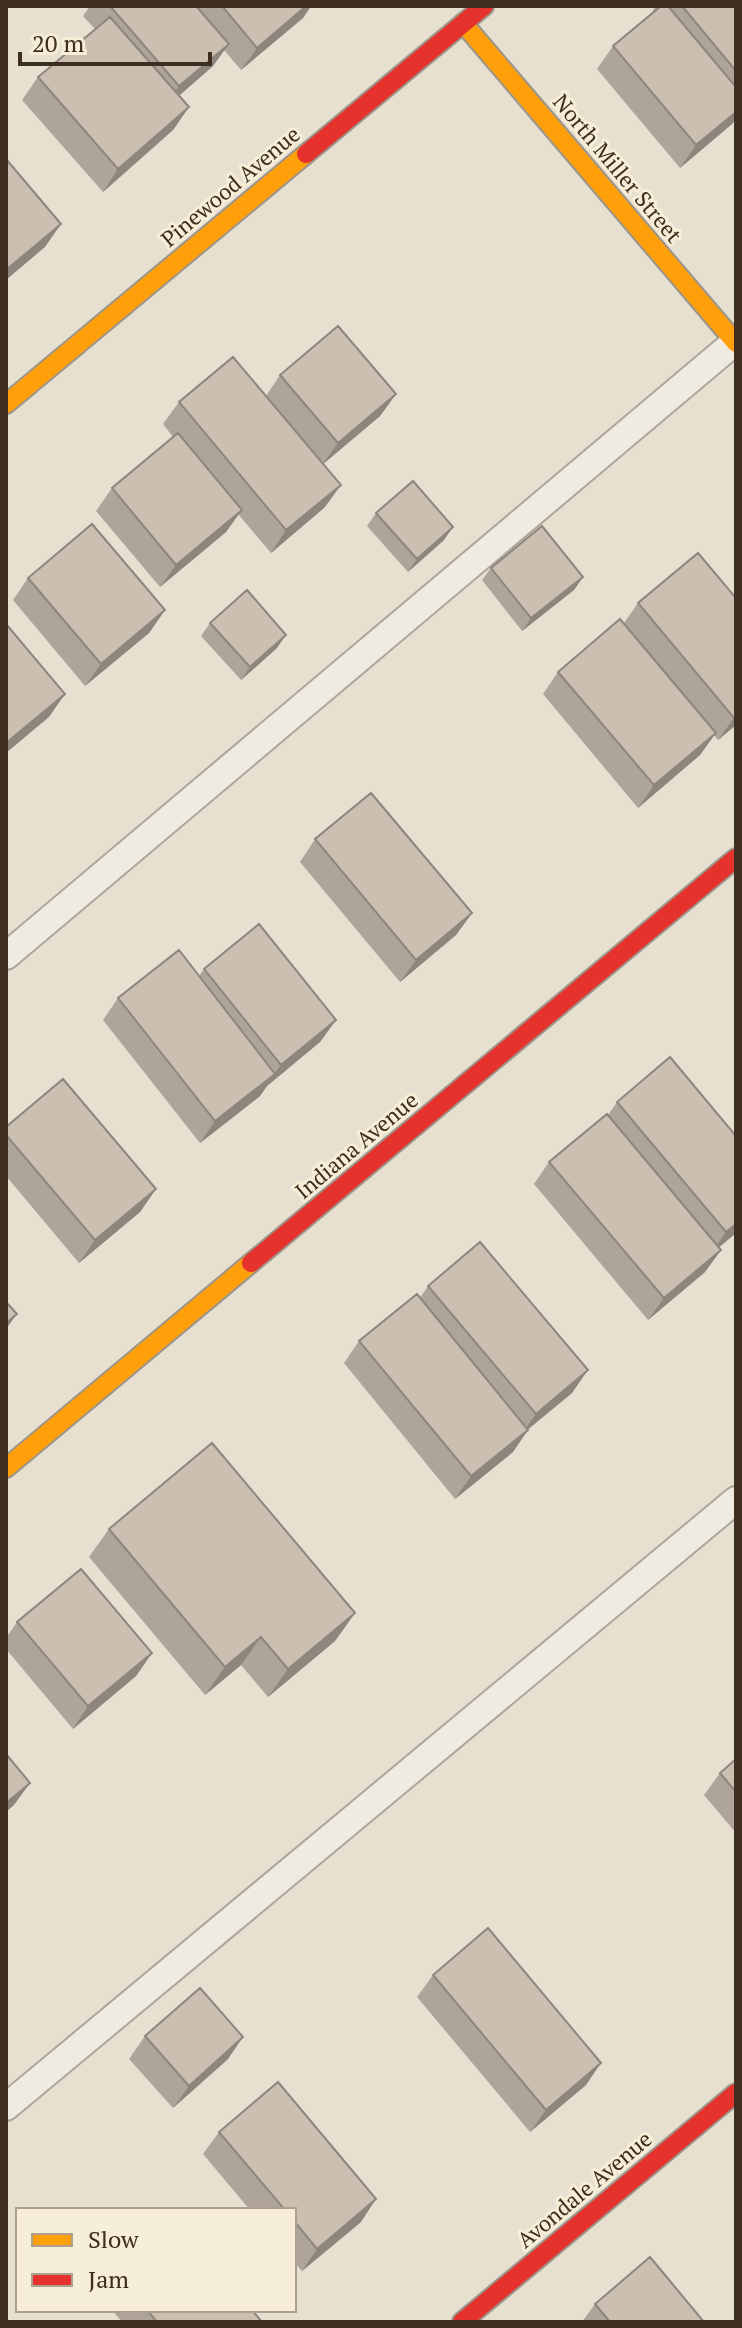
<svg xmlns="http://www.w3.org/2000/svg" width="742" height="2328" font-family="'PT Serif',serif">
<rect width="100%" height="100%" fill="#e7e0d1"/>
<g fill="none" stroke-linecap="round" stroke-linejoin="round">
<g stroke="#ada599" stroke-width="30">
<path id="lane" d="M 6,956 L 736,341
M 6,2107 L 736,1500"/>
</g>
<g stroke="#9c958a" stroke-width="22">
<path id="slow" d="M 463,23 L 736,343
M 6,404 L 306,154
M 6,1468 L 251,1263"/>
</g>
<g stroke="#9c958a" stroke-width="22">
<path id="jam" d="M 306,154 L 484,6
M 251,1263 L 736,858
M 462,2322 L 736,2093"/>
</g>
<use href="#lane" stroke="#efebe3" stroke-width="26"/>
<use href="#slow" stroke="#ff9f0a" stroke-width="18"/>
<use href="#jam" stroke="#e5322d" stroke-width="18"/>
</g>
<path fill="#afa499" d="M 90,6 L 311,6 L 303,18 L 241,70 L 224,50 L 213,66 L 178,96 L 189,107 L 173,130 L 103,192 L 22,100 L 38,77 L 95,29 L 83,16 Z
M 656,6 L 736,6 L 736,119 L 732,124 L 680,168 L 597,69 L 613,46 L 653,13 L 652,12 Z
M 280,375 L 396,394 L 380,416 L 323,464 L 325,507 L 271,553 L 238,514 L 226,532 L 160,587 L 96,511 L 112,488 L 173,437 L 163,424 L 179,402 L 266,396 Z
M 376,513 L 444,540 L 408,572 L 367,526 Z
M 491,568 L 583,577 L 574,590 L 522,631 L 482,580 Z
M 28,578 L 165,610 L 149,633 L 85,686 L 13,600 Z
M 736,598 L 736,725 L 718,740 L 714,735 L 700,755 L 638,808 L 543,694 L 558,672 L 624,623 L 638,603 Z
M 210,623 L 277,648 L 241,680 L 201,636 Z
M 315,839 L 472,913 L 456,935 L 400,982 L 300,862 Z
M 204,969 L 336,1020 L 320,1042 L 267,1086 L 260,1096 L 200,1143 L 103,1020 L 118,998 L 199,976 Z
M 617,1102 L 736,1233 L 719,1247 L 721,1250 L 705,1272 L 648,1320 L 534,1184 L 549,1162 L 608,1115 Z
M 6,1127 L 156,1189 L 140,1212 L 79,1263 L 6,1176 Z
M 428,1286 L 572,1393 L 528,1429 L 513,1452 L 455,1499 L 344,1363 L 359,1341 L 420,1298 Z
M 109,1529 L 355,1613 L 335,1641 L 268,1697 L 241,1665 L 205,1695 L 89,1557 Z
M 17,1622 L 152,1653 L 136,1676 L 73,1729 L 6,1649 L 6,1638 Z
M 736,1759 L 736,1833 L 704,1795 L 720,1773 Z
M 433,1975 L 586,2085 L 530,2132 L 417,1997 Z
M 145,2036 L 228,2059 L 173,2108 L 129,2059 Z
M 219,2132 L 361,2222 L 302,2271 L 294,2262 L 294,2210 L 250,2210 L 203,2154 Z
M 595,2304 L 704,2322 L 582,2322 Z
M 112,2310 L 252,2310 L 262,2322 L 122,2322 Z"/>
<path fill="#8e867d" d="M 306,6 L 311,6 L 303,18 L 241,70 L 257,48 Z
M 229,44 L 213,66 L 164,109 L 179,86 Z
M 189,107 L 173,130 L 103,192 L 118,169 Z
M 736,112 L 736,119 L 732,124 L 680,168 L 696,145 Z
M 61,224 L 45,247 L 6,280 L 6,270 Z
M 396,394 L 380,416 L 322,465 L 338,443 Z
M 341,485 L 325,507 L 271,553 L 286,530 Z
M 242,510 L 226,532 L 160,587 L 176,565 Z
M 453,527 L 444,540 L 408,572 L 417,559 Z
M 583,577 L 574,590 L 522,631 L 531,618 Z
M 165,610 L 149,633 L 85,686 L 101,664 Z
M 286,635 L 277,648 L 241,680 L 250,667 Z
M 65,694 L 49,717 L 6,753 L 6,743 Z
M 736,716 L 736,725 L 718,740 L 734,718 Z
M 716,733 L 700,755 L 638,808 L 654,785 Z
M 472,913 L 456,935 L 400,982 L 416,960 Z
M 336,1020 L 320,1042 L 267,1086 L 260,1096 L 200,1143 L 215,1121 L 274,1074 L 281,1065 Z
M 156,1189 L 140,1212 L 79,1263 L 95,1240 Z
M 736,1224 L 736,1233 L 710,1255 L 726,1232 Z
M 721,1250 L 705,1272 L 648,1320 L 664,1298 Z
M 17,1314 L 6,1329 L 6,1323 Z
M 588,1370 L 572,1393 L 520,1436 L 536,1414 Z
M 528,1430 L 513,1452 L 455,1499 L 471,1476 Z
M 355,1613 L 335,1641 L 268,1697 L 288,1669 Z
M 261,1637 L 241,1665 L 205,1695 L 225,1667 Z
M 152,1653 L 136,1676 L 73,1729 L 88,1706 Z
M 30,1783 L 14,1805 L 6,1812 L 6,1803 Z
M 243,2037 L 228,2059 L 173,2108 L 189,2086 Z
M 601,2063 L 586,2085 L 530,2132 L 546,2110 Z
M 376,2199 L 361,2222 L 302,2271 L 317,2249 Z"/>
<path fill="#cbbfb2" stroke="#8e867d" stroke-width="2" d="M 110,6 L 196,6 L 229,44 L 179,86 Z
M 222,6 L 306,6 L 257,48 Z
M 661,6 L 668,6 L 736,87 L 736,112 L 696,145 L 613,46 Z
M 682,6 L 736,6 L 736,71 Z
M 110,17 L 189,107 L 118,169 L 38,77 Z
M 6,159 L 61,224 L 6,270 Z
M 338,326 L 396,394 L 338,443 L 280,375 Z
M 233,357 L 341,485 L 286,530 L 179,402 Z
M 178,433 L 242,510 L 176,565 L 112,488 Z
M 413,481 L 453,527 L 417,559 L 376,513 Z
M 92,524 L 165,610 L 101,664 L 28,578 Z
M 542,526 L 583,577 L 531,618 L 491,568 Z
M 698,553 L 736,598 L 736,716 L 734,718 L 638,603 Z
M 247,590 L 286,635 L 250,667 L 210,623 Z
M 620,619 L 716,733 L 654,785 L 558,672 Z
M 6,624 L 65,694 L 6,743 Z
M 371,793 L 472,913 L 416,960 L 315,839 Z
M 259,924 L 336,1020 L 281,1065 L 204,969 Z
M 179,950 L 275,1074 L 215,1121 L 118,998 Z
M 670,1057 L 736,1136 L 736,1224 L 726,1232 L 617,1102 Z
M 63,1079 L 156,1189 L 95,1240 L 6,1135 L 6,1127 Z
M 607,1114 L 721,1250 L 664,1298 L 549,1162 Z
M 480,1242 L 588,1370 L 536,1414 L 428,1286 Z
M 417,1294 L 528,1430 L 471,1476 L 359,1341 Z
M 6,1302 L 17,1314 L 6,1323 Z
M 212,1443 L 355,1613 L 288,1669 L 261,1637 L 225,1667 L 109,1529 Z
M 81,1569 L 152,1653 L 88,1706 L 17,1622 Z
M 6,1754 L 30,1783 L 6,1803 Z
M 736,1759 L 736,1792 L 720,1773 Z
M 488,1928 L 601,2063 L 546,2110 L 433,1975 Z
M 200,1988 L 243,2037 L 189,2086 L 145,2036 Z
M 278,2082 L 376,2199 L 317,2249 L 294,2221 L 294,2210 L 285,2210 L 219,2132 Z
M 650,2257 L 704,2322 L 610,2322 L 595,2304 Z
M 147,2310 L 252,2310 L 262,2322 L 157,2322 Z"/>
<g text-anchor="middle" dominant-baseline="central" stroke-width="6" stroke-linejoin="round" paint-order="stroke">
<g font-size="22" fill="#3d2e20" stroke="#f7eed8">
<text transform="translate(618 168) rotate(50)">North Miller Street</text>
<text transform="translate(230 186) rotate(-40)">Pinewood Avenue</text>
<text transform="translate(356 1145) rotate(-40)">Indiana Avenue</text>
<text transform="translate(584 2189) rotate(-40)">Avondale Avenue</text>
</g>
</g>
<rect width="742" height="2328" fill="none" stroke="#3d2e20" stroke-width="16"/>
<rect x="16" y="2208" width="280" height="104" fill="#f7eed8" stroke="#ada18e" stroke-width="2"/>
<rect x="32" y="2234" width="40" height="12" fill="#ff9f0a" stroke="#ada18e" stroke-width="2"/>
<text x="88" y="2248" font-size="24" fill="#3d2e20">Slow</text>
<rect x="32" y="2274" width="40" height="12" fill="#e5322d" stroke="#ada18e" stroke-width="2"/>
<text x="88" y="2288" font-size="24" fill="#3d2e20">Jam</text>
<path d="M20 52v12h190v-12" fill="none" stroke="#3d2e20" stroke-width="4"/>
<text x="32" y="52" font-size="24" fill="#3d2e20" stroke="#f7eed8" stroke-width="6" paint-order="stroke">20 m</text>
</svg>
